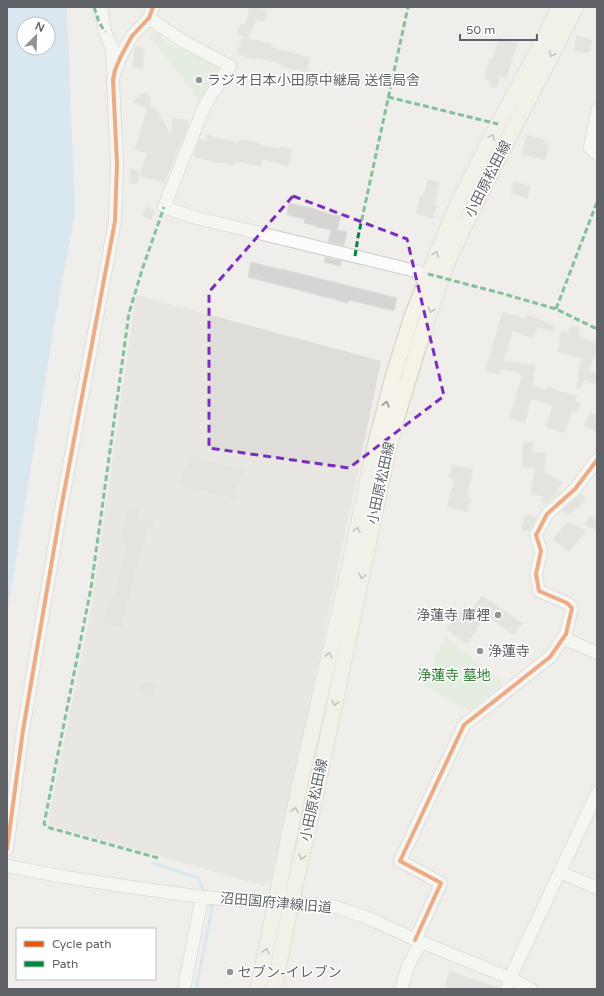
<svg xmlns="http://www.w3.org/2000/svg" width="604" height="996" font-family="'Varela Round','Noto Sans JP',sans-serif">
<rect width="100%" height="100%" fill="#efeeea"/>
<path fill="#dfddda" d="M 136,295 L 381,361 L 274,875 L 264,886 L 50,825 L 49,816 L 92,604 Z"/>
<path fill="#d8ebd6" d="M 158,31 L 166,43 L 219,66 L 221,74 L 198,102 L 189,86 L 149,36 Z
M 445,637 L 503,683 L 470,711 L 424,685 Z"/>
<path fill="#bfe0f9" fill-rule="evenodd" d="M 7,7 L 67,7 L 75,213 L 55,320 L 7,615 ZM 24,24 L 48,24 L 48,48 L 24,48 Z"/>
<g fill="none" stroke-linecap="round" stroke-linejoin="round">
<path stroke="#bfe0f9" stroke-width="3" d="M 153,863 L 198,878 L 205,894
M 196,989 L 212,909 L 208,901"/>
</g>
<path fill="#d6d5d3" stroke="#deddd9" d="M 250,7 L 255,7 L 267,10 L 264,21 L 257,19 L 247,38 L 271,44 L 271,47 L 310,58 L 306,72 L 281,66 L 281,64 L 256,57 L 255,59 L 237,54 L 242,37 L 243,37 L 243,36 L 237,33 L 241,24 L 245,26 Z
M 577,36 L 592,40 L 589,53 L 574,50 Z
M 499,38 L 518,43 L 514,55 L 513,55 L 507,78 L 499,76 L 497,88 L 489,86 L 490,81 L 484,79 L 490,58 L 493,59 Z
M 135,47 L 144,48 L 143,68 L 133,67 Z
M 144,93 L 147,94 L 150,98 L 150,105 L 158,112 L 171,136 L 173,119 L 188,120 L 187,124 L 189,125 L 164,183 L 152,178 L 152,180 L 139,175 L 148,153 L 135,150 L 147,109 L 133,102 L 140,94 Z
M 207,135 L 237,143 L 240,140 L 246,141 L 246,140 L 279,150 L 280,147 L 292,150 L 288,166 L 262,159 L 261,166 L 235,161 L 234,165 L 221,162 L 221,163 L 194,157 L 199,139 L 206,140 Z
M 527,135 L 544,140 L 543,143 L 549,144 L 545,160 L 522,154 Z
M 130,169 L 138,170 L 138,184 L 130,183 Z
M 428,180 L 440,183 L 434,205 L 437,206 L 433,218 L 416,214 L 421,196 L 423,196 Z
M 514,182 L 530,186 L 527,198 L 511,193 Z
M 289,203 L 312,208 L 333,215 L 341,216 L 337,230 L 347,232 L 344,246 L 328,242 L 331,230 L 316,227 L 317,226 L 304,223 L 305,219 L 287,215 Z
M 146,207 L 155,210 L 151,220 L 142,216 Z
M 325,257 L 341,261 L 340,266 L 324,262 Z
M 251,262 L 282,270 L 282,269 L 397,298 L 394,311 L 349,300 L 348,303 L 248,277 Z
M 503,312 L 526,319 L 527,315 L 555,326 L 554,331 L 537,327 L 533,338 L 513,331 L 503,361 L 535,365 L 532,386 L 546,390 L 547,387 L 563,393 L 563,392 L 577,396 L 575,401 L 580,403 L 577,412 L 572,410 L 565,433 L 546,427 L 553,406 L 531,398 L 525,422 L 509,418 L 522,376 L 519,375 L 520,372 L 501,369 L 499,374 L 485,370 Z
M 570,326 L 580,328 L 579,337 L 597,344 L 597,351 L 588,370 L 597,374 L 597,379 L 595,384 L 584,379 L 579,389 L 577,388 L 581,358 L 558,352 L 561,332 L 568,333 Z
M 591,412 L 597,416 L 597,432 L 584,425 Z
M 524,442 L 533,443 L 532,452 L 546,453 L 544,472 L 562,482 L 552,499 L 547,504 L 542,501 L 544,496 L 531,494 L 535,468 L 522,467 Z
M 189,455 L 243,470 L 234,499 L 179,484 Z
M 452,465 L 473,470 L 466,497 L 471,498 L 467,512 L 447,506 L 455,479 L 449,478 Z
M 581,494 L 586,500 L 569,515 L 561,511 Z
M 129,506 L 139,509 L 137,519 L 154,523 L 151,531 L 148,530 L 141,551 L 121,628 L 103,623 L 110,598 L 113,599 L 127,545 L 119,542 Z
M 525,515 L 537,517 L 529,531 L 522,530 Z
M 590,516 L 597,521 L 597,531 L 585,524 Z
M 566,523 L 577,525 L 586,531 L 569,552 L 553,539 Z
M 482,596 L 522,623 L 514,635 L 485,615 L 467,644 L 446,629 L 458,611 L 467,616 Z
M 142,681 L 157,685 L 154,696 L 139,692 Z
M 450,971 L 475,980 L 498,987 L 498,989 L 452,989 L 445,986 Z"/>
<g fill="none" stroke-linecap="round" stroke-linejoin="round">
<g stroke="#cbcccc" stroke-width="14">
<path id="minor" d="M 101,7 L 105,32 L 112,48 L 113,70
M 149,18 L 181,40 L 230,66 L 205,105 L 164,207 L 193,217 L 428,274
M 597,110 L 590,148 L 597,154
M 563,638 L 597,653
M 7,849 L 23,730 L 60,514 L 115,221 L 117,164 L 113,80 L 115,70 L 121,56 L 132,36 L 149,18 L 153,7
M 7,866 L 59,876 L 137,888 L 202,897 L 223,899 L 276,901 L 336,907 L 368,918 L 421,942 L 510,978 L 531,989
M 560,872 L 597,888
M 415,940 L 441,883 L 400,861 L 464,725 L 550,657 L 566,634 L 572,608 L 567,603 L 539,591 L 536,574 L 541,551 L 536,535 L 547,514 L 575,489 L 597,460
M 184,989 L 202,897
M 401,989 L 408,966 L 421,942
M 507,989 L 510,978 L 597,793"/>
</g>
<g stroke="#d7ceb8" stroke-width="17">
<path id="major" d="M 258,989 L 298,792 L 349,569 L 374,450 L 393,377 L 412,316 L 454,212 L 485,149 L 547,33 L 559,7
M 274,989 L 291,903 L 315,798 L 387,455 L 395,423 L 422,335 L 444,270 L 452,252 L 481,192 L 576,7"/>
</g>
<use href="#minor" stroke="#fdfcfc" stroke-width="12"/>
<use href="#major" stroke="#f4f2e9" stroke-width="15"/>
<path stroke="#00873e" stroke-width="3" stroke-dasharray="6 3" stroke-linecap="butt" d="M 94,7 L 99,22 L 105,32
M 388,97 L 498,124
M 355,256 L 358,237 L 408,7
M 428,274 L 504,294 L 556,309 L 597,329
M 556,309 L 597,202
M 158,858 L 50,828 L 44,824 L 91,588 L 129,313 L 142,270 L 164,207"/>
<g stroke="#fff" stroke-width="6">
<path id="cycleway" d="M 7,849 L 23,730 L 60,514 L 115,221 L 117,164 L 113,80 L 115,70 L 121,56 L 132,36 L 149,18 L 153,7
M 415,940 L 441,883 L 400,861 L 464,725 L 550,657 L 566,634 L 572,608 L 567,603 L 539,591 L 536,574 L 541,551 L 536,535 L 547,514 L 575,489 L 597,460"/>
</g>
<use href="#cycleway" stroke="#e8590c" stroke-width="4"/>
</g>
<defs><path id="oneway-chevron" d="M-2-3.5L2.5 0L-2 3.5" fill="none" stroke-width="1.6" stroke-linecap="round" stroke-linejoin="round"/></defs>
<g stroke="#939595">
<use href="#oneway-chevron" transform="translate(552 54) rotate(117)"/>
<use href="#oneway-chevron" transform="translate(492 137) rotate(-62)"/>
<use href="#oneway-chevron" transform="translate(436 254) rotate(-68)"/>
<use href="#oneway-chevron" transform="translate(431 310) rotate(109)"/>
<use href="#oneway-chevron" transform="translate(386 404) rotate(-75)"/>
<use href="#oneway-chevron" transform="translate(357 530) rotate(-78)"/>
<use href="#oneway-chevron" transform="translate(362 576) rotate(102)"/>
<use href="#oneway-chevron" transform="translate(329 655) rotate(-77)"/>
<use href="#oneway-chevron" transform="translate(335 703) rotate(102)"/>
<use href="#oneway-chevron" transform="translate(295 810) rotate(-78)"/>
<use href="#oneway-chevron" transform="translate(302 857) rotate(103)"/>
<use href="#oneway-chevron" transform="translate(266 951) rotate(-78)"/>
</g>
<path d="M0 0H604V996H0ZM 293,196 L 407,239 L 444,396 L 349,468 L 209,448 L 209,292 Z" fill="#efeeea" fill-opacity=".55" fill-rule="evenodd"/>
<path fill="none" stroke="#7b2cbf" stroke-width="3" stroke-dasharray="8 5" stroke-linejoin="round" d="M 293,196 L 407,239 L 444,396 L 349,468 L 209,448 L 209,292 Z"/>
<g fill="#919496" stroke="#fff" stroke-width="1.5">
<circle cx="199" cy="80" r="4"/>
<circle cx="498" cy="615" r="4"/>
<circle cx="480" cy="651" r="4"/>
<circle cx="230" cy="972" r="4"/>
</g>
<g text-anchor="middle" dominant-baseline="central" stroke-width="3" stroke-linejoin="round" paint-order="stroke">
<g font-size="14" fill="#5f6368" stroke="#fff" text-anchor="start">
<text x="207" y="80">ラジオ日本小田原中継局 送信局舎</text>
<text x="490" y="615" text-anchor="end">浄蓮寺 庫裡</text>
<text x="488" y="651">浄蓮寺</text>
<text x="238" y="972">セブン-イレブン</text>
</g>
<g font-size="14" fill="#5f6368" stroke="#fff">
<text transform="translate(488 179) rotate(-63)">小田原松田線</text>
<text transform="translate(381 483) rotate(-78)">小田原松田線</text>
<text transform="translate(314 800) rotate(-78)">小田原松田線</text>
<text transform="translate(276 903) rotate(5)">沼田国府津線旧道</text>
</g>
<g font-size="14" fill="#348238" stroke="#fff">
<text x="454" y="675">浄蓮寺 墓地</text>
</g>
</g>
<rect width="604" height="996" fill="none" stroke="#5f6368" stroke-width="16"/>
<rect x="16" y="928" width="140" height="52" fill="#ffffff" stroke="#bfc1c3"/>
<rect x="24" y="941" width="20" height="6" fill="#e8590c" stroke="#bfc1c3"/>
<text x="52" y="948" font-size="12" fill="#5f6368">Cycle path</text>
<rect x="24" y="961" width="20" height="6" fill="#00873e" stroke="#bfc1c3"/>
<text x="52" y="968" font-size="12" fill="#5f6368">Path</text>
<g transform="translate(36 36) rotate(23)"><circle r="19" fill="#ffffff" stroke="#bfc1c3"/>
<path d="M0-3L7 15L0 10L-7 15Z" fill="#919496"/>
<text y="-6" font-size="11" font-weight="bold" text-anchor="middle" fill="#5f6368">N</text>
</g>
<path d="M460 34v6h77v-6" fill="none" stroke="#5f6368" stroke-width="2"/>
<text x="466" y="34" font-size="12" fill="#5f6368" stroke="#ffffff" stroke-width="3" paint-order="stroke">50 m</text>
</svg>
